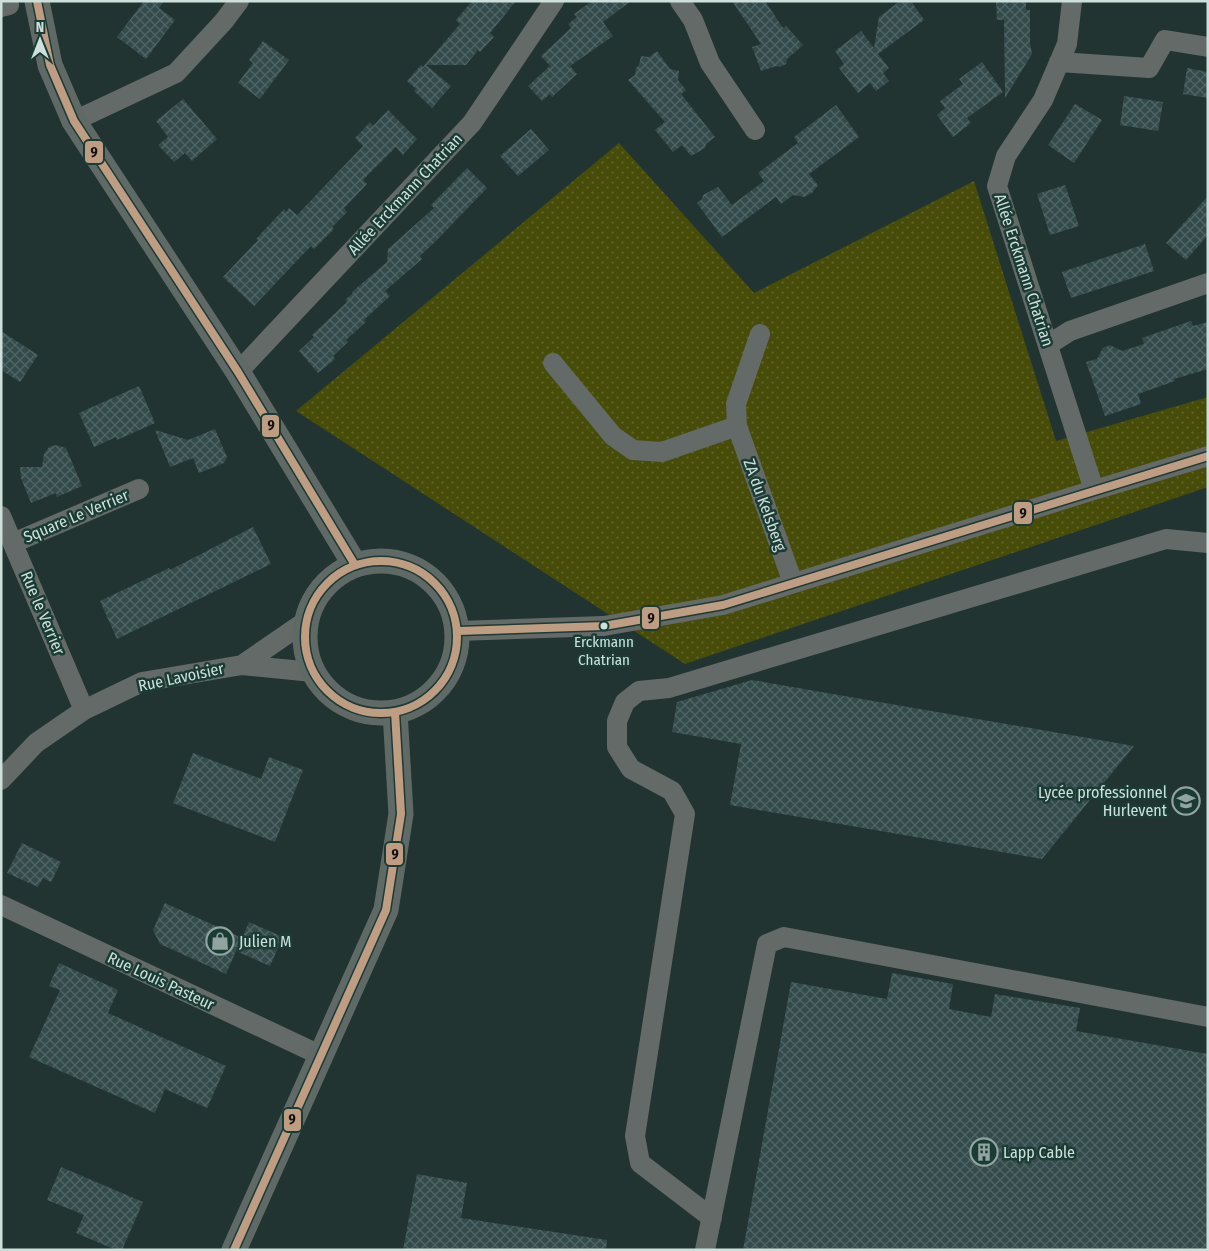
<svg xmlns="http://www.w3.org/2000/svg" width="1209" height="1251" font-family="'Fira Sans Condensed',sans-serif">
<defs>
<pattern id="grass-dots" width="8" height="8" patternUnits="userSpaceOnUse" patternTransform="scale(1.25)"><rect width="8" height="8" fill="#474c08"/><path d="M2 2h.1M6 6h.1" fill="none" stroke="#60662b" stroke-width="1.8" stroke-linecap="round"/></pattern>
<pattern id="building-cross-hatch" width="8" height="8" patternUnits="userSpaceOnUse" patternTransform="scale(1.25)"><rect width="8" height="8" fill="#344b4c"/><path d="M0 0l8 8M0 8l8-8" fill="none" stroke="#506565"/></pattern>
</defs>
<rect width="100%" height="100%" fill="#223431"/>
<path fill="url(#grass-dots)" d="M 619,143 L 754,293 L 974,181 L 1056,441 L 1208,397 L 1208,487 L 685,664 L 296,411 Z"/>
<path fill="url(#building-cross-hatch)" d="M 144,1 L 164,1 L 159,8 L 175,20 L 146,59 L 117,37 Z
M 472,1 L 516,1 L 490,33 L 494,37 L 480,52 L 478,50 L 466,65 L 426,65 L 451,86 L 432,108 L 414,91 L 416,89 L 407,81 L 421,65 L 423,67 L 460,24 L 456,20 Z
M 592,1 L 631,1 L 603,22 L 613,36 L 570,66 L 577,74 L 552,97 L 550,94 L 542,101 L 528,86 L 550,66 L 541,56 L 571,28 L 568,24 L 577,17 L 574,14 Z
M 732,1 L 765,1 L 783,28 L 786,26 L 803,45 L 787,59 L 786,64 L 780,67 L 776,66 L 761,71 L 752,47 L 761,44 Z
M 900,1 L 911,1 L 924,20 L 878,54 L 889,68 L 883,73 L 889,81 L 876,91 L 870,83 L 858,93 L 839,68 L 844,64 L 835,51 L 861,31 L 874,48 L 879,17 Z
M 996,1 L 1026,1 L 1026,10 L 1030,10 L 1030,42 L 1032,54 L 1005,98 L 1004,20 L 997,20 Z
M 263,41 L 289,60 L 260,99 L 238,83 L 253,63 L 249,60 Z
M 657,51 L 670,69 L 679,71 L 678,80 L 686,90 L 681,94 L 715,137 L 706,144 L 705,148 L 691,156 L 682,145 L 673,152 L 655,130 L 665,122 L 628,80 L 635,75 L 636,68 L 639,65 L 641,56 L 649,57 Z
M 982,62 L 1003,92 L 967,118 L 971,123 L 953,137 L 937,115 L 945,108 L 940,101 L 963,84 L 959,79 Z
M 1187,68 L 1208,72 L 1208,98 L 1183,94 Z
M 1124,96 L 1163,102 L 1158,131 L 1120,125 Z
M 183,99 L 217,139 L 192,161 L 185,153 L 174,162 L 158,145 L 168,137 L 156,121 Z
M 1075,104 L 1102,120 L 1074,163 L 1048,145 Z
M 836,105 L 859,137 L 809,174 L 818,185 L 812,193 L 804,197 L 793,195 L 781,204 L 776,197 L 722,237 L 697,203 L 702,199 L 703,195 L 718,187 L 732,205 L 764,181 L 758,173 L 798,143 L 794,137 Z
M 388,110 L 417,139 L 403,155 L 396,147 L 363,180 L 367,184 L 344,208 L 347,212 L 332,227 L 334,229 L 314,249 L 311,246 L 254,306 L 223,277 L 258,240 L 256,239 L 284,209 L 286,212 L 289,208 L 297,215 L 363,146 L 355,138 L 370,122 L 373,126 Z
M 531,129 L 549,150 L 518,176 L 500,156 Z
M 467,168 L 487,188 L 435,242 L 420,256 L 422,259 L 385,291 L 390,296 L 364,320 L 366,322 L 346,340 L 348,342 L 333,356 L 335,359 L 318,373 L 299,351 L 314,337 L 312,335 L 347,302 L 345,300 L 353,293 L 352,292 L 387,262 L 388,249 L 434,208 L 431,205 Z
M 1065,185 L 1079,226 L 1050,235 L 1037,194 Z
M 1208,196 L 1208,235 L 1186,260 L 1166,243 Z
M 1145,244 L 1154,271 L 1071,298 L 1062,272 Z
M 1191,321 L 1193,326 L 1208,322 L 1208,369 L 1174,379 L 1175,381 L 1138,394 L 1141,404 L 1105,416 L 1086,362 L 1097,359 L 1103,348 L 1110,345 L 1122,351 L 1144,344 L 1142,338 Z
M 1,331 L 38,355 L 20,382 L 1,370 Z
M 139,386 L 155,423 L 117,440 L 116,437 L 94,447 L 79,413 Z
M 215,429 L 227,457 L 224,463 L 199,473 L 193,458 L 170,467 L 155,430 L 188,440 Z
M 56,445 L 66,448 L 82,486 L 57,497 L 56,493 L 31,503 L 21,478 L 20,467 L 42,467 L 44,454 L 49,447 Z
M 253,527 L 271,564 L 117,639 L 100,601 L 169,568 L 170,570 Z
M 752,680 L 1134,746 L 1042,859 L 730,805 L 741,744 L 672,732 L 677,702 Z
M 193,753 L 261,779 L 269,757 L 303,770 L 275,842 L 173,803 Z
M 22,843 L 61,862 L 51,882 L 43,878 L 38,887 L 7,873 Z
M 165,903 L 242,938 L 249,922 L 283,937 L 270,966 L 236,951 L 226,974 L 160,944 L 153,930 Z
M 59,963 L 118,990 L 108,1013 L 226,1066 L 207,1108 L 165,1089 L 155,1113 L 29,1057 L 60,990 L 49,986 Z
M 892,973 L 953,984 L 949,1009 L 991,1017 L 995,994 L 1080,1008 L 1076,1031 L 1208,1054 L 1208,1250 L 743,1250 L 791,982 L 887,999 Z
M 61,1167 L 143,1202 L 122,1250 L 116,1250 L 76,1233 L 84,1215 L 47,1200 Z
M 417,1174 L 467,1183 L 461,1218 L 607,1240 L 606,1250 L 403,1250 Z"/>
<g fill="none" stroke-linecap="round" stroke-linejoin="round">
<path stroke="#636a67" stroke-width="20" d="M 680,1 L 693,20 L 710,63 L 755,130
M 1072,1 L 1067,44 L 1043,100 L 1006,156 L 997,186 L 1094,490
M 1,7 L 9,5
M 1059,62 L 1149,68 L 1165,40 L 1208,47
M 74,121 L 176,73 L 224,21 L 239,1
M 760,334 L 736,404 L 737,426 L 793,583
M 1048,345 L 1070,331 L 1208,283
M 553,363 L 613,436 L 633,450 L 662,452 L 737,426
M 238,372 L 472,123 L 554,1
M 1,516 L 84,710
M 13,543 L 139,489
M 458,631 L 604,626 L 723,605 L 1094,490 L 1208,456
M 242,665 L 306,621
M 1,780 L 36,743 L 84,710 L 142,682 L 242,665 L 313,672
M 1,905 L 322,1056
M 712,1218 L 640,1163 L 635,1136 L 685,814 L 672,791 L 631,769 L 617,747 L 617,721 L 625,702 L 639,691 L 669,688 L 1166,539 L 1208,543
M 705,1250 L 767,944 L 784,937 L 1208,1017"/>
<path stroke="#5f6a67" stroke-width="25" d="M 37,1 L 50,65 L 74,121 L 238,372 L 355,565
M305 637a76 76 0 1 1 152 0a76 76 0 1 1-152 0Z
M 234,1250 L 386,910 L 401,814 L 395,712"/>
<g stroke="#1b3b35" stroke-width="11">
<path id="bus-1" d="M 37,1 L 50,65 L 74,121 L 238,372 L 355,565
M305 637a76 76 0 1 1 152 0a76 76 0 1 1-152 0Z
M 458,631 L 604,626 L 723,605 L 1208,456
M 234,1250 L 386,910 L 401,814 L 395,712"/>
</g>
<use href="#bus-1" stroke="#bf9d83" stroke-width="8"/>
</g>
<defs>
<g id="school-ring" transform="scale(1.4375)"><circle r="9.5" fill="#1b3b35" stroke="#92a4a0" stroke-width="1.5"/><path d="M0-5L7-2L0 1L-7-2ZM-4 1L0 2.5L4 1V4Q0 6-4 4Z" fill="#92a4a0"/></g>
<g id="shop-ring" transform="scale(1.4375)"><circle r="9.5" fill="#1b3b35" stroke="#92a4a0" stroke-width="1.5"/><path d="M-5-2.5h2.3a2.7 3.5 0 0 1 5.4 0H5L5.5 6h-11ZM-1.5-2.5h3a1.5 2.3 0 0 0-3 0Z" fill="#92a4a0"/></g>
<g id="building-ring" transform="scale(1.4375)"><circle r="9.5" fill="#1b3b35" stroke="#92a4a0" stroke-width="1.5"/><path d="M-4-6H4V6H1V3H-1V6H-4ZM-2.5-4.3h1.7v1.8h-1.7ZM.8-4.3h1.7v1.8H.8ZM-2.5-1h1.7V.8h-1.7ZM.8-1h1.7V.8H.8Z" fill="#92a4a0"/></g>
</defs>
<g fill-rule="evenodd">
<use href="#school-ring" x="1186" y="801"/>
<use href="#shop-ring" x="220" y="941"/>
<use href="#building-ring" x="984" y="1152"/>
</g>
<circle fill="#cee0db" stroke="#1b3b35" stroke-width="2" cx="604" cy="626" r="4.5"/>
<g text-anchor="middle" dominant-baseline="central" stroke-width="5" stroke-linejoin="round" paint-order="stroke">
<g font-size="15" fill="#cee0db" stroke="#1b3b35">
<text x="604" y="642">Erckmann<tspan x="604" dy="18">Chatrian</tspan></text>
</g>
<g font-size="16" fill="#cee0db" stroke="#1b3b35">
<text transform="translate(405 194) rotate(-47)">Allée Erckmann Chatrian</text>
<text transform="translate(1024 270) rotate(72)">Allée Erckmann Chatrian</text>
<text transform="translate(765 505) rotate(70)">ZA du Kelsberg</text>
<text transform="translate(76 516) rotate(-23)">Square Le Verrier</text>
<text transform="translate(43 613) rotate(67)">Rue le Verrier</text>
<text transform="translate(181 677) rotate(-12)">Rue Lavoisier</text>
<text transform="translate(161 981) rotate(25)">Rue Louis Pasteur</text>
</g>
<g font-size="16" fill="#cee0db" stroke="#1b3b35" text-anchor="start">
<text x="1167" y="792" text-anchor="end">Lycée professionnel<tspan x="1167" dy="18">Hurlevent</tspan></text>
<text x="239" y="941">Julien M</text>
<text x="1003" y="1152">Lapp Cable</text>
</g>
</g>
<g stroke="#1b3b35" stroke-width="2">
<rect x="84" y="140" width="20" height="24" rx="5" fill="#bf9d83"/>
<rect x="261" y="414" width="19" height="24" rx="5" fill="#bf9d83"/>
<rect x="1013" y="501" width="20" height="24" rx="5" fill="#bf9d83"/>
<rect x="641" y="606" width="19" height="24" rx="5" fill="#bf9d83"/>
<rect x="385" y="842" width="19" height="24" rx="5" fill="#bf9d83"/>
<rect x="283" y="1108" width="19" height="24" rx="5" fill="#bf9d83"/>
</g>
<g font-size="14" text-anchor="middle" font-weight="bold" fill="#111">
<text x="94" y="157">9</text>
<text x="271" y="430">9</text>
<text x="1023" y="518">9</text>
<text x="651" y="623">9</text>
<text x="395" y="859">9</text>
<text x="292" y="1124">9</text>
</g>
<rect width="1209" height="1251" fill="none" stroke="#cee0db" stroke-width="5"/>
<g transform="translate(40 40)" stroke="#1b3b35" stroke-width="4" paint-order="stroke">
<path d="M0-4L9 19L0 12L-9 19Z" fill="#cee0db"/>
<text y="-8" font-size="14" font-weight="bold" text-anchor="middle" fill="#cee0db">N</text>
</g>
</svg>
